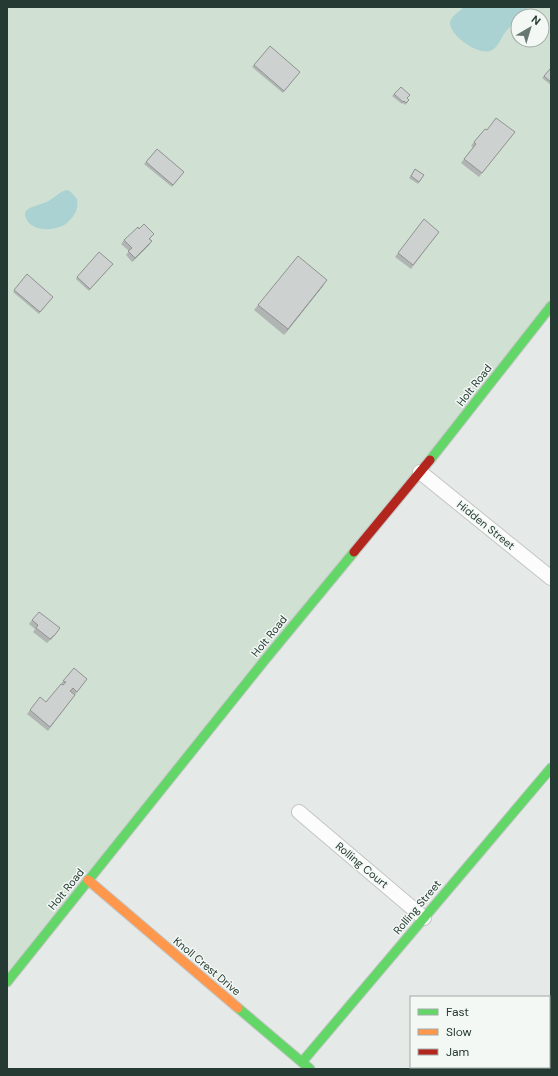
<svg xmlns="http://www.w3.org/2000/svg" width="558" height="1076" font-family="'DM Sans',sans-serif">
<rect width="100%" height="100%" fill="#e5e9e7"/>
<path fill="#d0e0d3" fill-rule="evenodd" d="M 7,7 L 551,7 L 551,300 L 7,984 ZM 518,16 L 542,16 L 542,40 L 518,40 Z"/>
<path fill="#aad2d2" d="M 464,7 L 528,7 L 523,15 L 518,16 L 518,20 C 515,22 511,25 509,28 C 502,34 499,48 490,51 C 478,55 450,36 450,23 C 450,17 460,11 464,7 Z
M 66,190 L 70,191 L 77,199 C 77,202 78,205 77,208 C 76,214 69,222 64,225 C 53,231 31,232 26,218 C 24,215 25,212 27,210 C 31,206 45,204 50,200 C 56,197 59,192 66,190 Z"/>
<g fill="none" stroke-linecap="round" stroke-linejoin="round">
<g stroke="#c2c6c4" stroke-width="16">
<path id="street" d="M 420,472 L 551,578
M 299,812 L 424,918
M 549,1042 L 551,1040
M 526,1069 L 528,1067"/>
</g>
<g stroke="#c1c6c4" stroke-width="11">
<path id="fast" d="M 430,460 L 551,306
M 7,982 L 264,661 L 354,552
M 238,1008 L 310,1069
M 302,1062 L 551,768"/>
</g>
<g stroke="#c1c6c4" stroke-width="11">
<path id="slow" d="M 88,880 L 238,1008"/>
</g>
<g stroke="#c1c6c4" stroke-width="11">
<path id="jam" d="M 354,552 L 430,460"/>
</g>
<use href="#street" stroke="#fbfcfb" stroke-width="14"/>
<use href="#fast" stroke="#63d668" stroke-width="9"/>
<use href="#slow" stroke="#ff974d" stroke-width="9"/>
<use href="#jam" stroke="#b3261e" stroke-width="9"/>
</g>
<path fill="#b0b5b3" d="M 270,46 L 300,72 L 283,93 L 252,67 Z
M 550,69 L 551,70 L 551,85 L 542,78 Z
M 394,94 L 407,98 L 408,102 L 405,105 L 403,103 L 402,104 L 392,96 Z
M 487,130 L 515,132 L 479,177 L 461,163 L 473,147 L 471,146 L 474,142 Z
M 157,149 L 184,172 L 172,187 L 144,164 Z
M 415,169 L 424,175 L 418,184 L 409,178 Z
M 139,229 L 151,238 L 149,239 L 152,241 L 149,245 L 132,262 L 126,255 L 129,251 L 121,244 L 124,240 Z
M 439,232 L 411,269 L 395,257 L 398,253 Z
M 111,266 L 89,291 L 76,279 L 77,277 Z
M 27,274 L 53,297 L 39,314 L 13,292 Z
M 323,286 L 284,335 L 254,310 L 258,305 Z
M 32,620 L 60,628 L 51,640 L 50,640 L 47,643 L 33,632 L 35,629 L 29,624 Z
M 74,668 L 87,679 L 48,731 L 27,714 L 30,710 L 46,702 Z"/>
<path fill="#909392" d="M 152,241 L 149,245 L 132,262 L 135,258 Z
M 327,280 L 323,286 L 284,335 L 288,329 Z"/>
<path fill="#cdd2d0" stroke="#909392" d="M 270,46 L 300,72 L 284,91 L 254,65 Z
M 550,69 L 551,70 L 551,82 L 544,76 Z
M 401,87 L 410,95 L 407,98 L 409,100 L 406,103 L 404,101 L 403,102 L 394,94 Z
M 496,118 L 515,132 L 482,173 L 464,159 L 476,144 L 474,142 L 485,129 L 487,130 Z
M 157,149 L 184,172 L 173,185 L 146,162 Z
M 415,169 L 424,175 L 419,182 L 411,176 Z
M 424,219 L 439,232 L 413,265 L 398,253 Z
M 144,224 L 154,234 L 149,239 L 152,241 L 135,258 L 128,251 L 132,248 L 124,240 L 138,227 L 139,229 Z
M 99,252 L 113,264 L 90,289 L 77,277 Z
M 298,256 L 327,280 L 288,329 L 258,305 Z
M 27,274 L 53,297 L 40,312 L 14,290 Z
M 39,612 L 60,628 L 54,636 L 53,636 L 50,639 L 36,628 L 38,625 L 32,620 Z
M 74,668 L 87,679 L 77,692 L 73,688 L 70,691 L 75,695 L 50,727 L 30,710 L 40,697 L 46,702 L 61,684 L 63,685 L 66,682 L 63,681 Z"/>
<g text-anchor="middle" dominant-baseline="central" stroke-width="3" stroke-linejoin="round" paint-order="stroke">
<g font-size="11" fill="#253a32" stroke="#f3f8f5">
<text transform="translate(474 385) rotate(-52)">Holt Road</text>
<text transform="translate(486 525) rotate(39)">Hidden Street</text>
<text transform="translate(269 636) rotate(-51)">Holt Road</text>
<text transform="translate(362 865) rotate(40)">Rolling Court</text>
<text transform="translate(66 889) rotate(-51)">Holt Road</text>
<text transform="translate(417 907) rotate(-50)">Rolling Street</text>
<text transform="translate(207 966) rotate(40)">Knoll Crest Drive</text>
</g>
</g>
<rect width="558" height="1076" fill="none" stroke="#253a32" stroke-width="16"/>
<rect x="410" y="996" width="140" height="72" fill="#f3f8f5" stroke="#a1aca7"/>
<rect x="418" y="1009" width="20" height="6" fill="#63d668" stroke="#a1aca7"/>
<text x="446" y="1016" font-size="12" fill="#253a32">Fast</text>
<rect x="418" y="1029" width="20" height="6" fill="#ff974d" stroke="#a1aca7"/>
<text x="446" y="1036" font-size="12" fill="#253a32">Slow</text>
<rect x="418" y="1049" width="20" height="6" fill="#b3261e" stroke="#a1aca7"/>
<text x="446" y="1056" font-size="12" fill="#253a32">Jam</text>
<g transform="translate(530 28) rotate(38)"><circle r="19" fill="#f3f8f5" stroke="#a1aca7"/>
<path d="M0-3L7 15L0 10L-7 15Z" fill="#687771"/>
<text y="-6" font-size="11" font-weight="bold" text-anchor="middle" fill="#253a32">N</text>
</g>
</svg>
